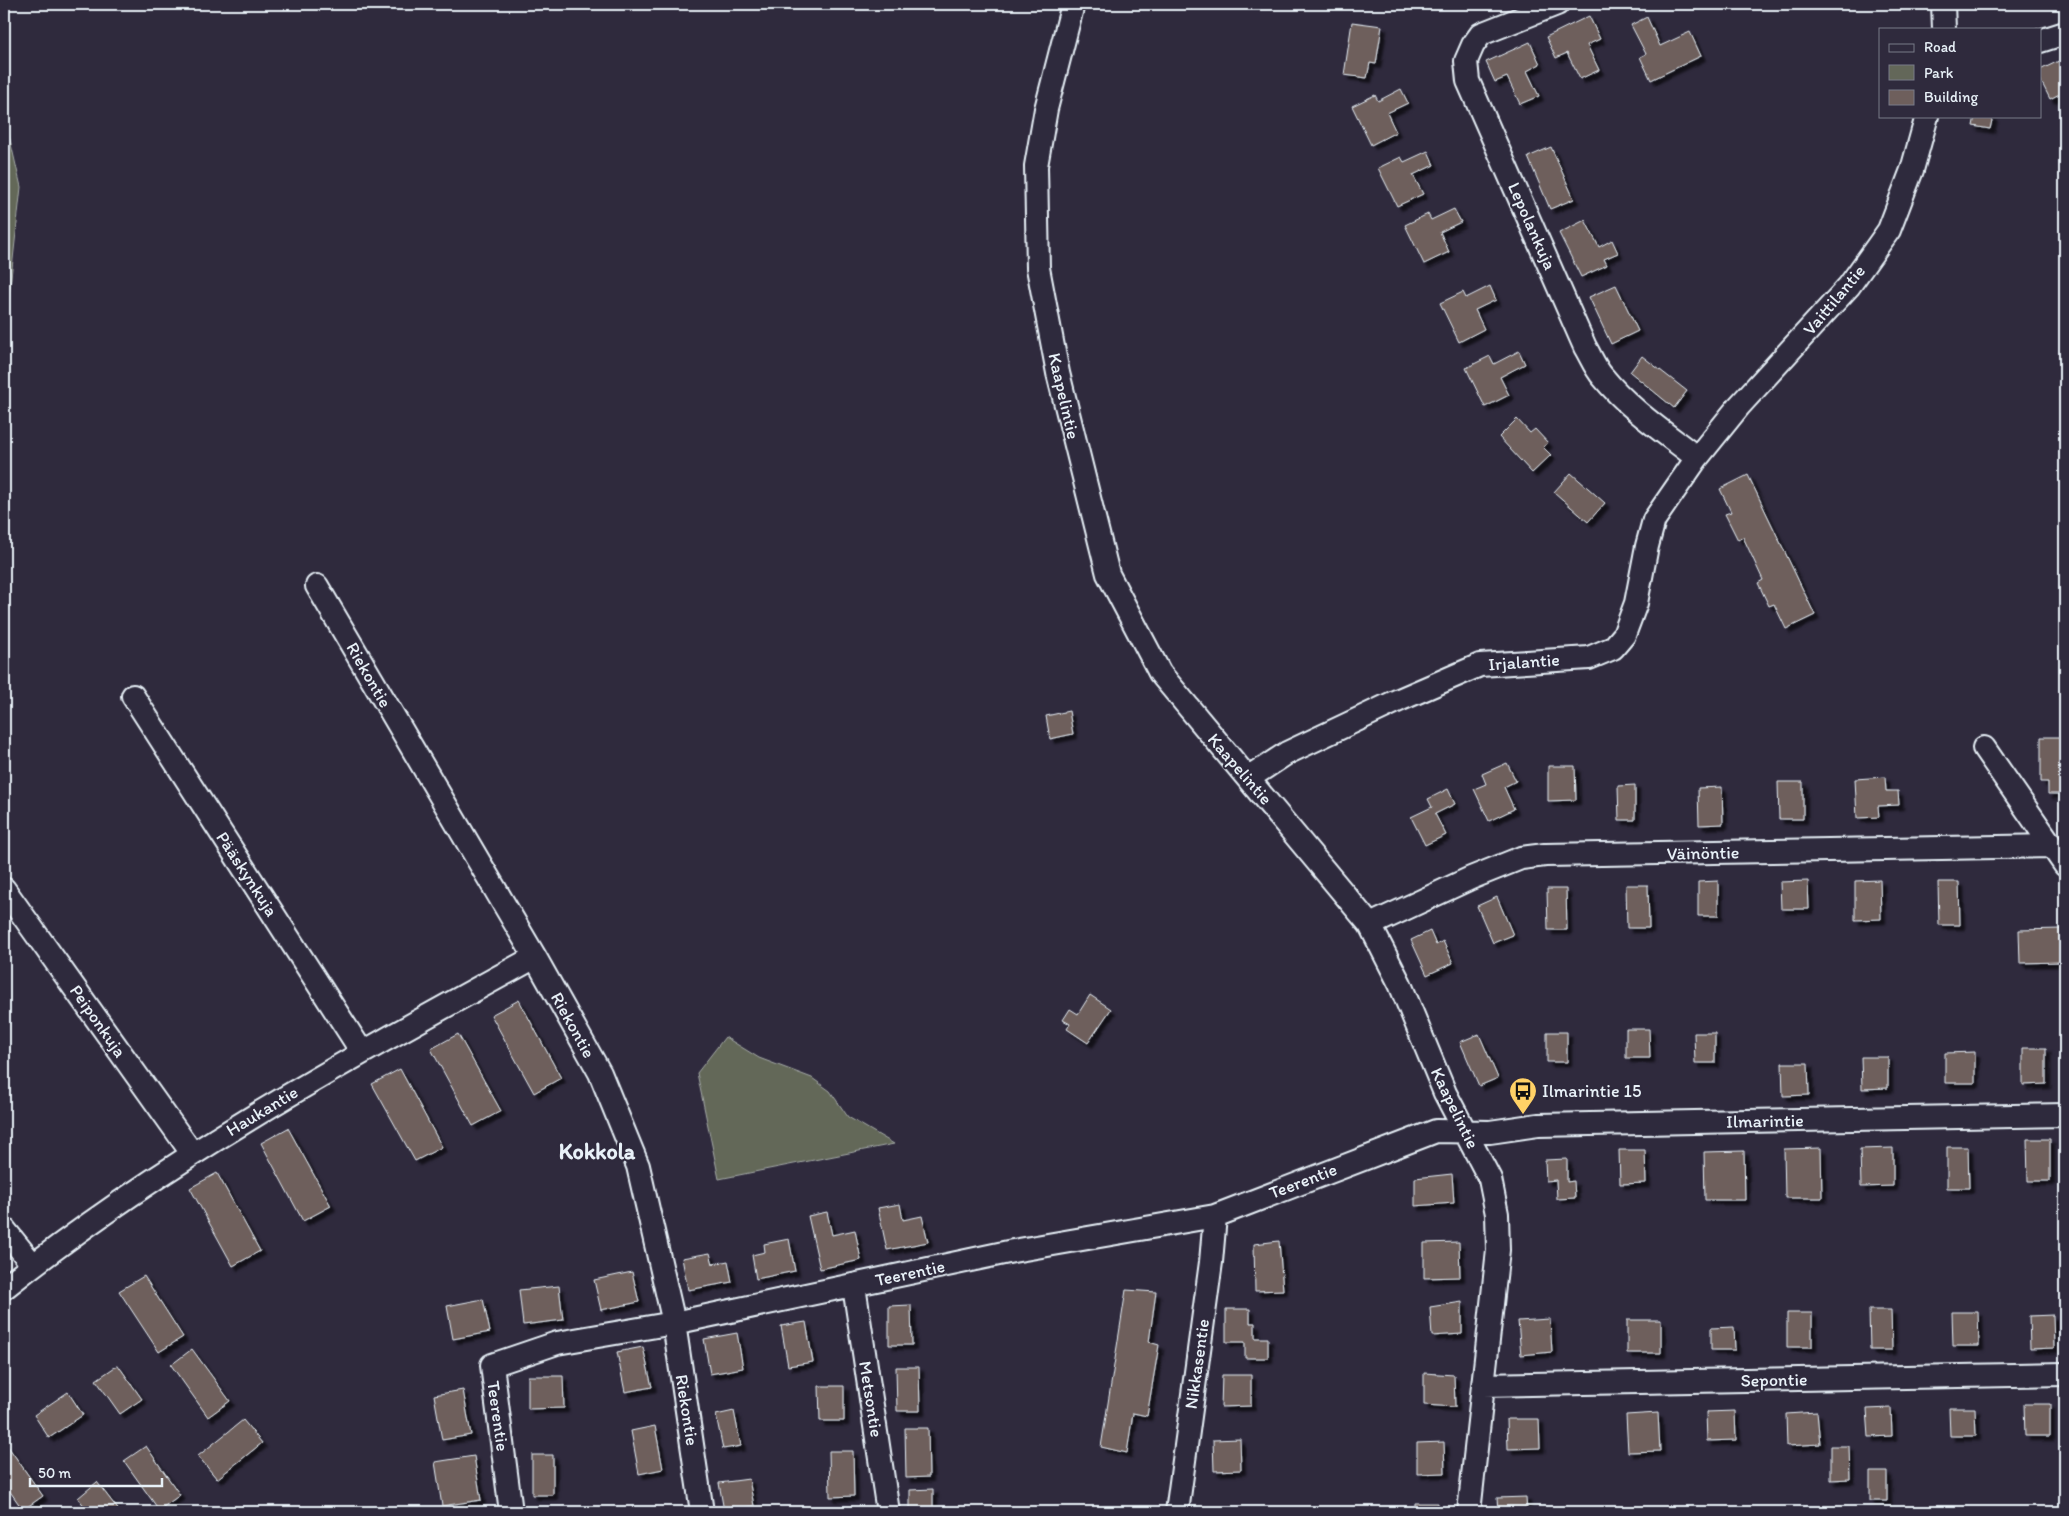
<svg xmlns="http://www.w3.org/2000/svg" width="2069" height="1516" font-family="Itim,sans-serif">
<defs>
<filter id="shadow"><feDropShadow dx="4.5" dy="4.5" stdDeviation="1" flood-color="#0009"/></filter>
</defs>
<rect width="100%" height="100%" fill="#2f2a3d"/>
<filter id="ink" filterUnits="userSpaceOnUse"><feTurbulence type="fractalNoise" baseFrequency=".02" numOctaves="2"/><feDisplacementMap in="SourceGraphic" scale="10" xChannelSelector="R" yChannelSelector="G"/><feConvolveMatrix kernelMatrix="1 2 1 2 8 2 1 2 1" color-interpolation-filters="sRGB"/></filter>
<g filter="url(#ink)">
<path fill="#636759" stroke="#a6aca8" d="M 4,114 L 21,187 L 4,341 Z
M 725,1037 L 759,1058 L 812,1078 L 830,1091 L 848,1117 L 894,1144 L 719,1179 L 697,1073 Z"/>
<path fill="#6e5f5c" stroke="#e8f1f8" filter="url(#shadow)" d="M 1589,16 L 1600,39 L 1587,45 L 1599,70 L 1580,79 L 1567,53 L 1556,58 L 1546,37 Z
M 1647,17 L 1660,46 L 1690,32 L 1701,56 L 1651,80 L 1640,57 L 1646,54 L 1631,25 Z
M 1352,22 L 1382,26 L 1376,64 L 1370,63 L 1367,78 L 1344,75 Z
M 1530,42 L 1540,64 L 1527,71 L 1539,96 L 1520,104 L 1507,77 L 1495,82 L 1486,62 Z
M 2065,58 L 2065,91 L 2050,99 L 2040,79 L 2040,70 Z
M 1401,89 L 1408,103 L 1387,113 L 1396,132 L 1371,145 L 1352,106 L 1375,95 L 1378,101 Z
M 1975,116 L 1993,116 L 1990,129 L 1973,126 Z
M 1551,147 L 1574,199 L 1550,209 L 1528,157 Z
M 1428,151 L 1434,165 L 1413,175 L 1423,194 L 1397,206 L 1378,168 L 1401,157 L 1404,162 Z
M 1454,209 L 1461,222 L 1440,232 L 1449,252 L 1424,264 L 1405,225 L 1428,214 L 1431,220 Z
M 1585,220 L 1599,247 L 1612,240 L 1618,253 L 1604,259 L 1607,265 L 1581,277 L 1559,233 Z
M 1616,285 L 1638,331 L 1611,344 L 1589,297 Z
M 1490,286 L 1496,300 L 1475,310 L 1484,329 L 1459,342 L 1440,303 L 1463,292 L 1466,298 Z
M 1519,351 L 1525,364 L 1500,377 L 1509,395 L 1485,407 L 1466,368 L 1490,356 L 1494,364 Z
M 1642,356 L 1687,391 L 1674,408 L 1630,372 Z
M 1517,419 L 1530,433 L 1535,429 L 1548,443 L 1543,447 L 1551,455 L 1532,473 L 1499,437 Z
M 1571,473 L 1605,503 L 1588,522 L 1554,492 Z
M 1748,475 L 1815,615 L 1786,629 L 1774,604 L 1769,606 L 1758,583 L 1763,580 L 1743,537 L 1738,540 L 1725,514 L 1731,512 L 1720,489 Z
M 1069,711 L 1073,734 L 1050,739 L 1046,716 Z
M 2041,737 L 2065,737 L 2065,794 L 2048,794 L 2048,782 L 2041,782 Z
M 1507,763 L 1516,781 L 1504,787 L 1514,809 L 1489,821 L 1474,789 L 1486,784 L 1482,774 Z
M 1548,766 L 1575,766 L 1576,800 L 1548,801 Z
M 1885,777 L 1886,791 L 1898,791 L 1899,805 L 1878,806 L 1879,817 L 1857,818 L 1855,779 Z
M 1778,782 L 1803,782 L 1803,819 L 1779,819 Z
M 1635,785 L 1635,820 L 1619,820 L 1618,786 Z
M 1722,787 L 1723,824 L 1699,825 L 1698,788 Z
M 1448,789 L 1455,804 L 1435,814 L 1446,835 L 1425,845 L 1411,817 L 1432,807 L 1428,799 Z
M 1880,880 L 1881,919 L 1855,920 L 1855,881 Z
M 1718,881 L 1718,916 L 1698,916 L 1698,882 Z
M 1808,881 L 1809,909 L 1781,909 L 1780,882 Z
M 1938,882 L 1959,882 L 1960,925 L 1939,925 Z
M 1626,885 L 1648,885 L 1649,928 L 1627,928 Z
M 1547,889 L 1566,889 L 1567,930 L 1548,930 Z
M 1497,897 L 1513,935 L 1493,943 L 1477,906 Z
M 2061,929 L 2061,962 L 2020,963 L 2019,930 Z
M 1430,931 L 1436,945 L 1443,941 L 1453,963 L 1427,975 L 1411,940 Z
M 1090,995 L 1111,1009 L 1088,1043 L 1067,1029 L 1070,1024 L 1063,1020 L 1070,1009 L 1078,1014 Z
M 519,1000 L 561,1078 L 534,1093 L 491,1015 Z
M 1626,1029 L 1649,1029 L 1650,1058 L 1626,1058 Z
M 1547,1032 L 1567,1032 L 1567,1062 L 1547,1062 Z
M 1694,1033 L 1715,1033 L 1715,1063 L 1695,1063 Z
M 458,1034 L 501,1111 L 473,1126 L 431,1049 Z
M 1479,1034 L 1498,1078 L 1479,1086 L 1460,1042 Z
M 2023,1048 L 2046,1048 L 2046,1084 L 2023,1085 Z
M 1975,1052 L 1975,1083 L 1945,1083 L 1945,1053 Z
M 1861,1057 L 1888,1057 L 1888,1088 L 1862,1089 Z
M 1782,1063 L 1808,1063 L 1809,1095 L 1783,1096 Z
M 400,1069 L 442,1147 L 415,1161 L 372,1084 Z
M 288,1128 L 331,1206 L 303,1221 L 261,1143 Z
M 2027,1139 L 2050,1139 L 2050,1181 L 2028,1181 Z
M 1947,1147 L 1968,1147 L 1969,1188 L 1947,1188 Z
M 1821,1148 L 1822,1198 L 1785,1198 L 1784,1149 Z
M 1893,1148 L 1893,1186 L 1861,1187 L 1860,1149 Z
M 1619,1150 L 1645,1150 L 1646,1183 L 1620,1184 Z
M 1744,1151 L 1745,1200 L 1705,1200 L 1704,1152 Z
M 1567,1159 L 1567,1182 L 1574,1181 L 1575,1198 L 1557,1199 L 1556,1180 L 1546,1181 L 1545,1160 Z
M 217,1173 L 260,1251 L 233,1266 L 190,1188 Z
M 1452,1174 L 1454,1203 L 1415,1206 L 1415,1178 Z
M 900,1204 L 903,1220 L 922,1216 L 928,1242 L 887,1250 L 878,1208 Z
M 827,1212 L 832,1235 L 855,1230 L 861,1260 L 820,1269 L 808,1216 Z
M 789,1239 L 795,1271 L 756,1279 L 752,1255 L 765,1252 L 764,1244 Z
M 1279,1241 L 1283,1290 L 1255,1291 L 1254,1244 Z
M 1459,1242 L 1460,1277 L 1424,1278 L 1424,1243 Z
M 710,1253 L 713,1264 L 728,1261 L 732,1282 L 688,1290 L 682,1258 Z
M 632,1272 L 639,1302 L 601,1310 L 594,1280 Z
M 144,1276 L 183,1337 L 159,1352 L 119,1291 Z
M 559,1286 L 563,1320 L 523,1325 L 519,1290 Z
M 1126,1290 L 1156,1292 L 1149,1342 L 1159,1345 L 1147,1416 L 1133,1413 L 1127,1453 L 1101,1447 Z
M 483,1299 L 490,1332 L 453,1339 L 447,1306 Z
M 1462,1302 L 1462,1334 L 1432,1336 L 1430,1307 Z
M 911,1305 L 912,1345 L 889,1345 L 889,1306 Z
M 1226,1309 L 1250,1309 L 1250,1323 L 1255,1323 L 1255,1338 L 1268,1338 L 1268,1358 L 1245,1358 L 1245,1342 L 1226,1342 Z
M 1869,1310 L 1891,1310 L 1892,1350 L 1870,1350 Z
M 1952,1312 L 1978,1312 L 1979,1346 L 1953,1346 Z
M 1787,1313 L 1812,1313 L 1812,1347 L 1787,1347 Z
M 2053,1315 L 2054,1348 L 2030,1349 L 2029,1316 Z
M 1550,1319 L 1552,1352 L 1521,1355 L 1518,1321 Z
M 1627,1320 L 1661,1320 L 1661,1353 L 1627,1353 Z
M 806,1322 L 813,1362 L 788,1366 L 781,1326 Z
M 1734,1327 L 1735,1350 L 1711,1350 L 1711,1328 Z
M 737,1333 L 743,1368 L 710,1374 L 704,1339 Z
M 643,1347 L 652,1387 L 625,1392 L 617,1352 Z
M 192,1349 L 230,1401 L 208,1417 L 171,1365 Z
M 118,1365 L 142,1399 L 120,1414 L 96,1380 Z
M 896,1367 L 919,1367 L 920,1411 L 897,1411 Z
M 1424,1373 L 1454,1375 L 1455,1407 L 1424,1405 Z
M 1222,1375 L 1251,1375 L 1251,1406 L 1221,1407 Z
M 528,1376 L 563,1376 L 564,1408 L 528,1409 Z
M 819,1386 L 844,1386 L 844,1421 L 820,1421 Z
M 463,1390 L 471,1435 L 442,1440 L 434,1395 Z
M 68,1392 L 83,1415 L 49,1438 L 34,1415 Z
M 2024,1404 L 2050,1404 L 2050,1436 L 2025,1436 Z
M 1891,1408 L 1892,1436 L 1869,1437 L 1867,1409 Z
M 1949,1408 L 1975,1408 L 1976,1436 L 1950,1436 Z
M 734,1411 L 741,1446 L 723,1449 L 716,1415 Z
M 1735,1411 L 1736,1440 L 1707,1441 L 1706,1412 Z
M 1817,1412 L 1820,1444 L 1787,1446 L 1786,1414 Z
M 1658,1413 L 1660,1451 L 1628,1452 L 1626,1415 Z
M 1507,1419 L 1539,1419 L 1540,1448 L 1508,1449 Z
M 243,1420 L 262,1443 L 217,1479 L 198,1456 Z
M 655,1426 L 663,1469 L 639,1474 L 631,1431 Z
M 905,1428 L 928,1428 L 929,1477 L 906,1478 Z
M 1240,1439 L 1241,1470 L 1214,1471 L 1213,1440 Z
M 1444,1442 L 1445,1473 L 1417,1474 L 1417,1443 Z
M 7,1445 L 43,1496 L 23,1510 L 4,1483 L 4,1448 Z
M 146,1446 L 180,1495 L 159,1510 L 124,1461 Z
M 1831,1446 L 1849,1446 L 1850,1479 L 1831,1480 Z
M 829,1451 L 853,1451 L 854,1496 L 830,1497 Z
M 532,1455 L 553,1455 L 553,1495 L 532,1495 Z
M 474,1456 L 481,1500 L 442,1506 L 435,1462 Z
M 1870,1472 L 1887,1472 L 1887,1501 L 1870,1501 Z
M 749,1479 L 754,1506 L 724,1511 L 719,1483 Z
M 97,1482 L 120,1512 L 89,1512 L 78,1498 Z
M 933,1489 L 933,1512 L 910,1512 L 910,1490 Z
M 1526,1497 L 1527,1512 L 1498,1512 L 1497,1498 Z
M 1415,1503 L 1438,1503 L 1438,1512 L 1415,1512 Z
M 1231,1510 L 1231,1512 L 1204,1512 L 1204,1511 Z"/>
<g fill="none" stroke-linecap="round" stroke-linejoin="round">
<g stroke="#e8f1f8" stroke-width="26">
<path id="minor" d="M 1073,4 L 1046,109 L 1036,166 L 1038,268 L 1058,373 L 1108,574 L 1160,673 L 1370,925 L 1400,984 L 1445,1093 L 1490,1179 L 1497,1214 L 1498,1250 L 1469,1512
M 1557,4 L 1481,34 L 1473,45 L 1466,61 L 1468,81 L 1585,347 C 1591,357 1595,368 1603,377 C 1629,409 1665,433 1697,458
M 1943,4 L 1944,29
M 2040,41 L 2065,33
M 317,586 L 535,957 L 600,1073 L 638,1166 L 674,1323 L 702,1512
M 133,696 L 362,1052
M 1984,748 L 2065,865
M 1249,778 L 1287,753 L 1399,700 L 1480,665 L 1589,658 L 1613,648 L 1624,635 L 1636,603 L 1647,546 L 1654,520 L 1697,458 L 1739,406 L 1849,286 L 1889,230 L 1912,170 L 1927,116
M 4,889 L 192,1153
M 1370,925 L 1471,878 L 1521,858 L 1545,855 L 2051,846
M 4,1229 L 33,1265
M 854,1286 L 888,1512
M 4,1288 C 168,1157 351,1058 535,957
M 1483,1385 L 2065,1374
M 511,1512 L 492,1365 L 557,1343 L 674,1323 L 1013,1251 L 1215,1216 L 1436,1131 L 1490,1132 L 1538,1125 L 2065,1115
M 1177,1512 L 1211,1262 L 1215,1216"/>
</g>
<use href="#minor" stroke="#2f2a3d" stroke-width="22"/>
</g>
</g>
<defs>
<g id="bus-pin" transform="scale(1.4375)"><path d="M0 17L-7.5 6A9.5 9.5 0 1 1 7.5 6Z" fill="#ffd166" stroke="#2f2a3d"/><path d="M-5-6H5V4H4V6H2V4H-2V6H-4V4H-5ZM-3.5-4V0h7V-4ZM-3.5 1.2v1.5H-2V1.2ZM2 1.2v1.5H3.5V1.2Z" fill="#111"/></g>
</defs>
<g fill-rule="evenodd">
<use href="#bus-pin" x="1523" y="1091"/>
</g>
<g text-anchor="middle" dominant-baseline="central" stroke-width="4" stroke-linejoin="round" paint-order="stroke">
<g font-size="18" fill="#e8f1f8" stroke="#2f2a3d">
<text transform="translate(1532 226) rotate(66)">Lepolankuja</text>
<text transform="translate(1834 300) rotate(-50)">Vaittilantie</text>
<text transform="translate(1064 396) rotate(77)">Kaapelintie</text>
<text transform="translate(1524 662) rotate(-4)">Irjalantie</text>
<text transform="translate(369 675) rotate(60)">Riekontie</text>
<text transform="translate(1240 769) rotate(49)">Kaapelintie</text>
<text transform="translate(1703 853) rotate(-1)">Väinöntie</text>
<text transform="translate(247 874) rotate(57)">Pääskynkuja</text>
<text transform="translate(98 1021) rotate(55)">Peiponkuja</text>
<text transform="translate(573 1025) rotate(61)">Riekontie</text>
<text transform="translate(1455 1108) rotate(64)">Kaapelintie</text>
<text transform="translate(262 1111) rotate(-31)">Haukantie</text>
<text transform="translate(1765 1121) rotate(-1)">Ilmarintie</text>
<text transform="translate(1303 1181) rotate(-21)">Teerentie</text>
<text transform="translate(910 1273) rotate(-12)">Teerentie</text>
<text transform="translate(1197 1364) rotate(-82)">Nikkasentie</text>
<text transform="translate(1774 1380) rotate(-1)">Sepontie</text>
<text transform="translate(871 1399) rotate(81)">Metsontie</text>
<text transform="translate(687 1410) rotate(81)">Riekontie</text>
<text transform="translate(498 1416) rotate(82)">Teerentie</text>
</g>
<g font-size="18" fill="#e8f1f8" stroke="#2f2a3d" text-anchor="start">
<text x="1542" y="1091">Ilmarintie 15</text>
</g>
<g font-size="22" font-weight="bold" fill="#e8f1f8" stroke="#2f2a3d">
<text x="597" y="1151">Kokkola</text>
</g>
</g>
<rect width="2069" height="1516" fill="none" stroke="#2f2a3d" stroke-width="20"/>
<rect x="10" y="10" width="2049" height="1496" fill="none" stroke="#e8f1f8" stroke-width="2" filter="url(#ink)"/>
<rect x="1879" y="28" width="162" height="90" fill="#2f2a3d" stroke="#797a88"/>
<rect x="1889" y="44" width="25" height="8" fill="#2f2a3d" stroke="#797a88"/>
<text x="1924" y="52" font-size="15" fill="#e8f1f8">Road</text>
<rect x="1889" y="65" width="25" height="15" fill="#636759" stroke="#797a88"/>
<text x="1924" y="78" font-size="15" fill="#e8f1f8">Park</text>
<rect x="1889" y="90" width="25" height="15" fill="#6e5f5c" stroke="#797a88"/>
<text x="1924" y="102" font-size="15" fill="#e8f1f8">Building</text>
<path d="M30 1478v8h132v-8" fill="none" stroke="#e8f1f8" stroke-width="2.5"/>
<text x="38" y="1478" font-size="15" fill="#e8f1f8" stroke="#2f2a3d" stroke-width="4" paint-order="stroke">50 m</text>
</svg>
